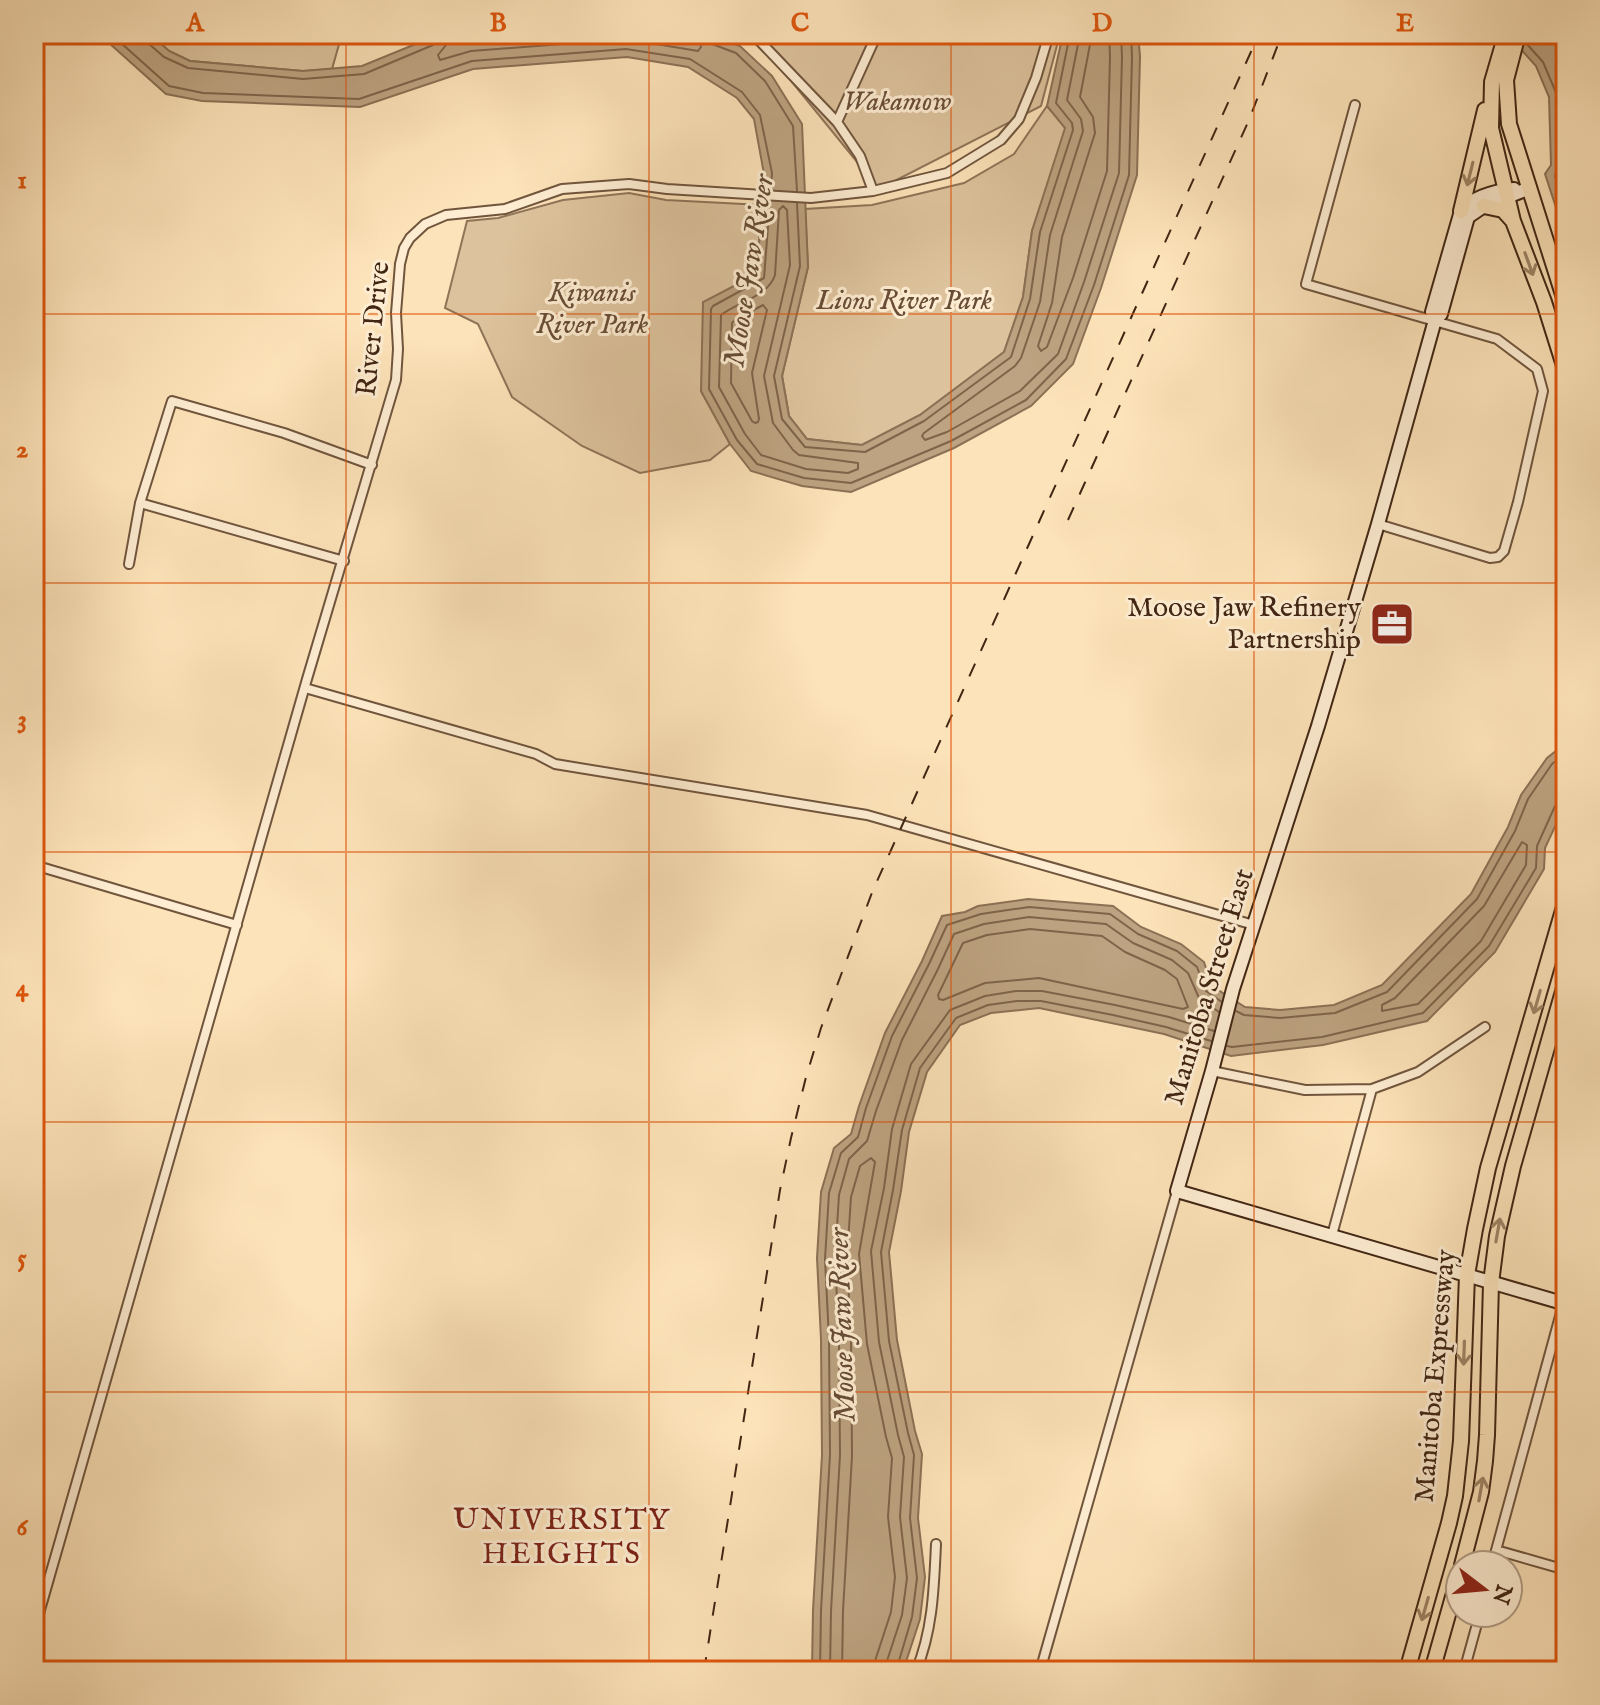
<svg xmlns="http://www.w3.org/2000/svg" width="1600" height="1705" font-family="'IM FELL English',serif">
<rect width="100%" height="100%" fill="#fde3b9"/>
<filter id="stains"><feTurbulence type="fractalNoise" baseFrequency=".0025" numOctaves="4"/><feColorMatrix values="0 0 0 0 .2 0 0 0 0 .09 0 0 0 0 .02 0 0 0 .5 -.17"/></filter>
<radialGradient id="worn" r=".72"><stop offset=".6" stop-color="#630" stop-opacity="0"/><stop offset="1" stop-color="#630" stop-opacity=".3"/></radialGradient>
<path fill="#ddc39d" stroke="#8f7458" stroke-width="2" d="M 150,34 L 342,34 L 332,69 L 303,71 L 190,61 L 169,51 Z
M 753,34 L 1060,34 L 1041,106 L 879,189 Z
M 1047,106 L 1066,128 L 1032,231 L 1023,297 L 1004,352 L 920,415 L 862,445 L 807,439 L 789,416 L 782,376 L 808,267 L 805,209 L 872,205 L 964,183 L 1014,154 Z
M 629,193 L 666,200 L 762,205 L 757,274 L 701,391 L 730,444 L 710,460 L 640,473 L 582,446 L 512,397 L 478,324 L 445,308 L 467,221 L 498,218 L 563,200 Z"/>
<path fill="#bda381" stroke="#8b7155" stroke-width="2" d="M 99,34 L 150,34 L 169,51 L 190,61 L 303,71 L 362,66 L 440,34 L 707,34 L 740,46 L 772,76 L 802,124 L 808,267 L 782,376 L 789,416 L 807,439 L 862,445 L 920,415 L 1004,352 L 1023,297 L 1032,231 L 1065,128 L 1047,106 L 1063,34 L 1138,34 L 1140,56 L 1137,175 L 1101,288 L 1073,364 L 1031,406 L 954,448 L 851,492 L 802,486 L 751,471 L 730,444 L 701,391 L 703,302 L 757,274 L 764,174 L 754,119 L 737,98 L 688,67 L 627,57 L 473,69 L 360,107 L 202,101 L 166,94 Z
M 1507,34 L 1562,34 L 1566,41 L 1566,238 L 1545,174 L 1551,165 L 1549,97 L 1536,66 Z
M 1566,743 L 1566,803 L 1545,848 L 1544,869 L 1495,952 L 1427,1021 L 1323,1045 L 1231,1056 L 1164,1034 L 1039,1008 L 991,1013 L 960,1025 L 927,1072 L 909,1132 L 901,1191 L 889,1252 L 897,1340 L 915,1431 L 922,1454 L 918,1518 L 925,1577 L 920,1619 L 903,1671 L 812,1671 L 813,1610 L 822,1455 L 821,1339 L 817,1258 L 821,1192 L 834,1148 L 851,1134 L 859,1106 L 885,1033 L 922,961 L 942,916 L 965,912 L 978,906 L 1028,899 L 1113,906 L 1141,927 L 1181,944 L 1204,962 L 1212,986 L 1245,1007 L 1280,1010 L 1334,1005 L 1382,985 L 1471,894 L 1508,827 L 1521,795 L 1547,758 Z"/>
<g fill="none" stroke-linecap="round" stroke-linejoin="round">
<path stroke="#7f644a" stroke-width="2" d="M 111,34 L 169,86 L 203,93 L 359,99 L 472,61 L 626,49 L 690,59 L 742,92 L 760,115 L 772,173 L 771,189
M 145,34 L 148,43 L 164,57 L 188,68 L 303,79 L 364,74 L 433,45 L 437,41 L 438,34
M 448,34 L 446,45 L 438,55 L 440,60 L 471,51 L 626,39 L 698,51 L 701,47 L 699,34
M 709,34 L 709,40 L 712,44 L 736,53 L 765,81 L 793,126 L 797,191
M 1080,34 L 1067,100 L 1081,119 L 1083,131 L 1050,235 L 1040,302 L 1021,358 L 1015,366 L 924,433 L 922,436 L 925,440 L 947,432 L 1020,391 L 1058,354 L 1084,282 L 1119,173 L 1122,57 L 1121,34
M 1092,34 L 1080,97 L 1093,117 L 1095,133 L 1062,237 L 1052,303 L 1038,346 L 1041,351 L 1047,347 L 1073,278 L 1107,171 L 1110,57 L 1109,34
M 1525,42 L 1543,62 L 1557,95 L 1559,165 L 1555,176 L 1566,212
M 770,201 L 764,278 L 713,306 L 711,309 L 709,389 L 737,440 L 757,464 L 804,478 L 851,483 L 951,441 L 1026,400 L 1066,359 L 1094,285 L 1129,175 L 1132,57 L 1131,34
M 797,203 L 800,266 L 774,376 L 782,419 L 805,447 L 865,452 L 924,421 L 1011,357 L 1030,299 L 1040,232 L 1073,130 L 1072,123 L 1056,103 L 1070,34
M 783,206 L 787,210 L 790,265 L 764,376 L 773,423 L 793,450 L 799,455 L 858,463 L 858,469 L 848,473 L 806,469 L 761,455 L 745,434 L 719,387 L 721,315 C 737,302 768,297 775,275 L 779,210 Z
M 763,305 L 767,310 L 752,373 L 759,419 L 758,422 L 755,423 L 752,421 L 731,383 L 732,323 L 735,320 Z
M 1522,842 L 1527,845 L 1526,865 L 1481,941 L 1418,1004 L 1382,1011 L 1382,1005 L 1395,998 L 1484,906 Z
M 1030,929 L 1102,936 L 1125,952 L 1165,970 L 1177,979 L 1188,1007 L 1183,1009 L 1039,978 L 985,983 L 943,1000 L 939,999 L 938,995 L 963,943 L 987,935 Z
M 1236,1011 L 1244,1015 L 1280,1018 L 1335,1013 L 1387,992 L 1477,899 L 1515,831 L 1528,799 L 1552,764 L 1566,753
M 1227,1046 L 1232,1047 L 1322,1037 L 1423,1013 L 1489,946 L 1536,868 L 1537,846 L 1555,806 L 1560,801 L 1566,801
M 820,1671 L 821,1610 L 830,1455 L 829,1339 L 825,1259 L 829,1193 L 841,1153 L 858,1137 L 866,1108 L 892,1036 L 929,964 L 947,925 L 981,914 L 1029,907 L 1110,914 L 1138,934 L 1177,951 L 1197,967 L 1206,991 L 1222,1002
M 830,1671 L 831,1611 L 840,1455 L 839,1339 L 835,1259 L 839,1195 L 849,1159 L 867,1141 L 876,1111 L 902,1040 L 938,969 L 954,934 L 984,924 L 1029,917 L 1106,924 L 1133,943 L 1172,960 L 1188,973 L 1199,998 L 1219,1012
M 842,1671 L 843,1611 L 852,1456 L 851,1339 L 847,1258 L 851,1197 L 860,1166 L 871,1158 L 875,1162 L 859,1254 L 867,1344 L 886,1437 L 892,1458 L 888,1517 L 895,1577 L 891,1612 L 875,1661 L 874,1671
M 886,1671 L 886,1664 L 902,1615 L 907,1578 L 900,1517 L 904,1457 L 898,1435 L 879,1342 L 871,1251 L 884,1188 L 892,1129 L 911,1064 L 950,1010 L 985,996 L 1016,991 L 1042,991 L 1115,1005 L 1169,1017 L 1214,1031
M 896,1671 L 912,1617 L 917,1578 L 910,1518 L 914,1455 L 908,1433 L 889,1341 L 881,1252 L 893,1190 L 902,1130 L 920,1068 L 956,1018 L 988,1005 L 1017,1001 L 1041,1001 L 1113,1015 L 1166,1027 L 1211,1041"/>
<g stroke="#70553d" stroke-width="12">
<path id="street" d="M 753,34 L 837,122 L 860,156 L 873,191
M 1355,105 L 1306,284 L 1497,339 L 1537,369 L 1543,391 L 1518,502 L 1504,551 L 1498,557 L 1490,558 L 1378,524
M 837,122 L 877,34
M 140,503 L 344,561
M 129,564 L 140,503 L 172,401 L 284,433 L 372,465
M 305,688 L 536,754 L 555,764 L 867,815 L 1254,925
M 34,865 L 237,925
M 1212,1071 L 1305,1090 L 1372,1089 L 1418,1072 L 1485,1027
M 1332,1235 L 1372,1089
M 1496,1550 L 1566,1570
M 1492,1565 L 1566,1294
M 34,1631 L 307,679 L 396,380 L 398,349 L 396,313 L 400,264 L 404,248 L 410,238 L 425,224 L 446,215 L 505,209 L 562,189 L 629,184 L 667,189 L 811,198 L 873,191 L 947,173 L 1001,140 L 1019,119 L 1036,78 L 1049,34
M 916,1671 C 933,1630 934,1587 936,1544
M 1040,1671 L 1177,1191
M 1464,1671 L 1480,1613"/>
</g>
<g stroke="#412614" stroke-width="16">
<path id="secondary" d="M 1530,188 L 1484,206 L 1468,217 L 1441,314 L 1435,320 L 1378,524 L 1318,726 L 1233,989 L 1212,1071 L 1177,1191 L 1566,1304
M 1435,320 L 1432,312 L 1461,211 C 1473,197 1495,191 1514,189"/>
</g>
<g stroke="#412614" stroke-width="18">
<path id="primary" d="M 1506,34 L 1492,82 L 1491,128 L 1513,221 L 1544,302 L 1566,372
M 1518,34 L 1506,80 L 1509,124 L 1566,304
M 1484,206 L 1503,210 L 1513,221
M 1461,211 L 1485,110
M 1462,1565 L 1481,1492 L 1485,1461 L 1487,1435 L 1491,1283 L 1497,1236 L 1513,1166 L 1566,981
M 1407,1671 L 1449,1523 L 1455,1496 L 1461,1441 L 1467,1275 L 1475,1229 L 1488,1168 L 1566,900
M 1432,1671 L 1460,1572"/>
</g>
<use href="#street" stroke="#feedd2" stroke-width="8"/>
<use href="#secondary" stroke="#feedd2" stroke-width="12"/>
<use href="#primary" stroke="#fde3b9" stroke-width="14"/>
<path stroke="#412614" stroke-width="2" stroke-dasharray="14 14" stroke-linecap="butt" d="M 1068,520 L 1249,120 L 1282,34
M 704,1671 L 780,1190 L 791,1138 L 806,1077 L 821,1028 L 873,890 L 1259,34"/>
</g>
<defs><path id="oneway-shaft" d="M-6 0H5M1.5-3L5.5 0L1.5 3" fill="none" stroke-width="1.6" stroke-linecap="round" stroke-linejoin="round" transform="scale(2)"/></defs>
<g stroke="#9f8466">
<use href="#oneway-shaft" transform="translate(1470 174) rotate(104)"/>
<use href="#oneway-shaft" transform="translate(1529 264) rotate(70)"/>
<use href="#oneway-shaft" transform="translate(1537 1002) rotate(106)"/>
<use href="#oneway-shaft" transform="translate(1498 1230) rotate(-80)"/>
<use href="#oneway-shaft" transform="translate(1464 1353) rotate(92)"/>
<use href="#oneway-shaft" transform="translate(1481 1489) rotate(-80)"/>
<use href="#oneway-shaft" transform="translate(1425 1609) rotate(106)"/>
</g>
<path fill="none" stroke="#e0560c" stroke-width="2" stroke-opacity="0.55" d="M 346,34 L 346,1671M 649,34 L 649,1671M 951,34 L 951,1671M 1254,34 L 1254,1671M 34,314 L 1566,314M 34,583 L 1566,583M 34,852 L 1566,852M 34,1122 L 1566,1122M 34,1392 L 1566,1392"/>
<defs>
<g id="office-square" transform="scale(2.3)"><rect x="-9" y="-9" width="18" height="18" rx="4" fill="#8f2418" stroke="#feedd2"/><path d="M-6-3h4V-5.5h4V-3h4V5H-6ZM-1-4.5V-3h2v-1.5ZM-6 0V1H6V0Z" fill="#fff"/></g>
</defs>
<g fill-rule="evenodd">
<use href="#office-square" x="1392" y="624"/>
</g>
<g text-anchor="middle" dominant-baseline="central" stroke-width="6" stroke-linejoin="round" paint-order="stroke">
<g font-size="28" font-style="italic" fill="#684d36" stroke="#feedd2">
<text x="897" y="102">Wakamow</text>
<text x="592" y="293">Kiwanis<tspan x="592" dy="32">River Park</tspan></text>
<text x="904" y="301">Lions River Park</text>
</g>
<g font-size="28" fill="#412614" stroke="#feedd2">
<text transform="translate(374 329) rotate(-84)">River Drive</text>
<text transform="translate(1210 987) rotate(-73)">Manitoba Street East</text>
<text transform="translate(1436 1376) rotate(-85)">Manitoba Expressway</text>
</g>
<g font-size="28" fill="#412614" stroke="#feedd2" text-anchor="end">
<text x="1361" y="608">Moose Jaw Refinery<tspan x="1361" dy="32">Partnership</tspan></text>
</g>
<g font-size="30" font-style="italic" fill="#664c35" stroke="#feedd2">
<text transform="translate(750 271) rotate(-81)">Moose Jaw River</text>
<text transform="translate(843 1325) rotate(-92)">Moose Jaw River</text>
</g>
<g font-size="30" letter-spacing="2" fill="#7a1f14" stroke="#feedd2">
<text x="562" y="1521">UNIVERSITY<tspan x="562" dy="34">HEIGHTS</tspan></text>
</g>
</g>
<rect width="1600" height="1705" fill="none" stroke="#fde3b9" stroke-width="88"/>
<g transform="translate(1484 1589) rotate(106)"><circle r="38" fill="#feedd2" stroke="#b29d86" stroke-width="2"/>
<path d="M0-6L14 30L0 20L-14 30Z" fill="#8f2418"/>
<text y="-12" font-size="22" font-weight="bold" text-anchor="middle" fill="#412614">N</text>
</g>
<rect x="44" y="44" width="1512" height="1617" fill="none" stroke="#e0560c" stroke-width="3"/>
<g font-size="26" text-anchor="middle" font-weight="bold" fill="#e0560c">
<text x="195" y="31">A</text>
<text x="498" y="31">B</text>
<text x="800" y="31">C</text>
<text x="1102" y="31">D</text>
<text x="1405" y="31">E</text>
<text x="22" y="188">1</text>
<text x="22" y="457">2</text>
<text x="22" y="727">3</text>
<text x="22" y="996">4</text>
<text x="22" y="1266">5</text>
<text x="22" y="1535">6</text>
</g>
<rect width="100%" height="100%" filter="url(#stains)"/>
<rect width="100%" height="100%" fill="url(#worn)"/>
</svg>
